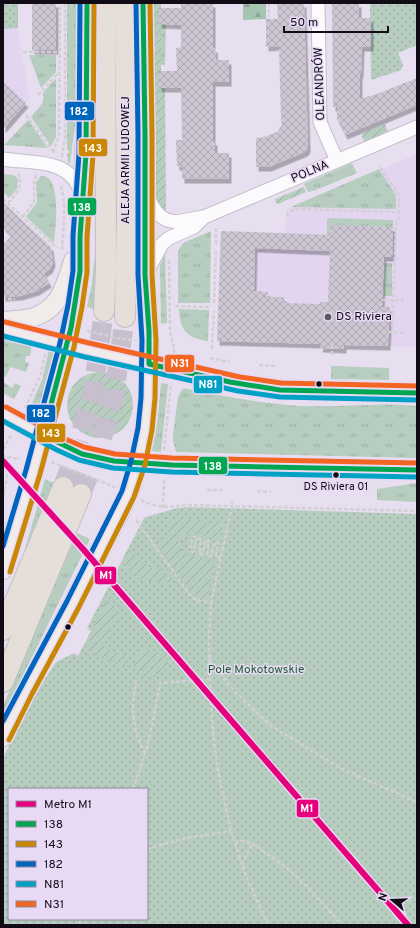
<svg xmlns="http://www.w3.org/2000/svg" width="420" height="928" font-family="Overpass,sans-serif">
<defs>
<pattern id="grass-tufts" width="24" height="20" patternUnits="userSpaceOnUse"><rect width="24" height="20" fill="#b6cdbf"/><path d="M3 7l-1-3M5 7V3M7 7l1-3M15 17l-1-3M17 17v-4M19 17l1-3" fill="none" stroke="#9bafa3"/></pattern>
<pattern id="forest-firs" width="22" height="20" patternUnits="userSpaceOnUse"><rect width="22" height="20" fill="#a6c5b0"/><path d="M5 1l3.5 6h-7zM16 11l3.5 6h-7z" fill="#8ea896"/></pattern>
<pattern id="park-dots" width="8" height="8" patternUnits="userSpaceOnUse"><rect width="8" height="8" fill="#b6cdbf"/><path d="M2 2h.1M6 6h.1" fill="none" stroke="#9bafa3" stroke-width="1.8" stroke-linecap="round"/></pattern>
<pattern id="garden-furrows" width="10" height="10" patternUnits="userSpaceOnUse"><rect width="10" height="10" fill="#b6cdbf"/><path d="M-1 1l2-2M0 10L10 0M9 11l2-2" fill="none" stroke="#9bafa3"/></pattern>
<pattern id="building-cross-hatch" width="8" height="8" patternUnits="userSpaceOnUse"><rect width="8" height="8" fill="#ccc6d3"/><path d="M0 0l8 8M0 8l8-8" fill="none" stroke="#aea9b4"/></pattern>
<filter id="shadow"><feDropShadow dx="2.5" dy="4.5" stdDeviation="0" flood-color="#0004"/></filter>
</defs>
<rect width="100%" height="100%" fill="#e7dfef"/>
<path fill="#e3d5f0" d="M 3,3 L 18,3 L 18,28 L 20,39 L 22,59 L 27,76 L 25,78 L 30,98 L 3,129 Z
M 417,154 L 417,347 L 344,345 L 344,349 L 341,349 L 341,345 L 253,341 L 217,341 L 221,231 L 285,233 L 287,209 Z"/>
<path fill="url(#grass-tufts)" d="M 67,3 L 78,3 L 78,102 L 70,164 L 68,162 L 67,153 L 69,153 L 69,151 L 67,150 Z
M 161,24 L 166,24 L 165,65 L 161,65 Z
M 29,55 L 56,55 L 56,72 L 41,88 Z
M 56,78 L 56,137 L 51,146 L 31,117 C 37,109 46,103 43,93 Z
M 28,120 L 48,148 L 4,145 Z
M 352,163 L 357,173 L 316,190 L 308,192 L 304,184 Z
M 379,169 L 396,195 L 396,209 L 291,207 Z
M 3,174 L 13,175 L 18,179 L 17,189 L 9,198 L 3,192 Z
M 41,176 C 63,174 55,230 54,243 L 26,217 L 37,202 L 36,182 Z
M 331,218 L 393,220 L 393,227 L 331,225 L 331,235 L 327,235 L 327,219 Z
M 211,231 L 210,303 L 178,303 L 178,251 L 183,243 Z
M 97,234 L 95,309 L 87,307 L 92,284 Z
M 165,251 L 167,323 L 161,324 L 160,266 Z
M 385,263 L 392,263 L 392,296 L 384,296 Z
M 179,309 L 209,310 L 208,341 C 188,339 179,329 179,309 Z
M 3,339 L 32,345 L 30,356 L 26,356 L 25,362 L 29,363 L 26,372 L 10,367 L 6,377 L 3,375 Z
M 49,349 L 53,351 L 54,354 L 39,410 L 37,411 L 30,408 L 43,377 Z
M 331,366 L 389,368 L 389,380 L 331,379 Z
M 3,382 L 12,388 L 15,383 L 21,386 L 14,399 L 3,393 Z
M 161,383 L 168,384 L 161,452 L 152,451 L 158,417 Z
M 183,388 C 221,396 259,403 298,406 C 323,407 349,405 374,405 C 388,404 403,405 417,406 L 417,458 L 176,452 L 173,441 L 173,434 L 178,397 Z
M 45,479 L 54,483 L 24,554 L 24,553 Z
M 417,483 L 417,502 L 377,500 L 377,489 Z
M 77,533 L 90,539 L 3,716 L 3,706 Z"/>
<path fill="url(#forest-firs)" d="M 243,3 L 266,3 L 266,19 L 243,20 Z"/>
<path fill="url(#park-dots)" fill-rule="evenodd" d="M 3,3 L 18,3 L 18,28 L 3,29 Z
M 370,3 L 417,3 L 417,45 L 398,53 L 403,65 L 401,70 L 371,80 Z
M 186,507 L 417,514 L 417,925 L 3,925 L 3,758 L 32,699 L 56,662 L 74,653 L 78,656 L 91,631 L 87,628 L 144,518 L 146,517 L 177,508 ZM 9,789 L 147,789 L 147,919 L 9,919 Z"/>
<path fill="url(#garden-furrows)" d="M 153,3 L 161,3 L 161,8 L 159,8 L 159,24 L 161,24 L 161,71 L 159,71 L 165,88 L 166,211 C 158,205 156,198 154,188 Z
M 385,124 L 388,132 L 365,143 L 362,136 L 363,133 Z
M 304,187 L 306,192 L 278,204 L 276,203 L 275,199 Z
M67 405a33 33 0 1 1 66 0a33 33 0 1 1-66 0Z
M 182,516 L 211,524 L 216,521 L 224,520 L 220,540 C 212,539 193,532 186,534 C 178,535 176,546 182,551 C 187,556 208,558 215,560 L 207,601 L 198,599 L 191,594 L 154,542 C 164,540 171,534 168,524 L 171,520 Z
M 128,548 L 149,567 L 163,570 L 171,576 L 172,581 L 167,583 L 141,580 L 132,575 L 121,563 Z
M 107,600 L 117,607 C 122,622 115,622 109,632 C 106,635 104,639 103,643 C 110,651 117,654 127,654 L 124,669 L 85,649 L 92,636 L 90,634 Z
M 144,649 C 155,650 163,652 168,663 C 168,674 153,679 143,677 L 143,675 L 149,670 L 145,666 L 136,674 C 133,665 134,654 144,649 Z"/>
<path fill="url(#building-cross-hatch)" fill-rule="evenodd" filter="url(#shadow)" d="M 32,3 L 56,3 L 56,50 L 32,50 Z
M 181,3 L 213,3 L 213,48 L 215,48 L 216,60 L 229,60 L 229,82 L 213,82 L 213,141 L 215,141 L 215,153 L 229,153 L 229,179 L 182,179 L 182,167 L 177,166 L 176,140 L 182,140 L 181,88 L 159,88 L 159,71 L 177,71 L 176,48 L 181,47 L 181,25 L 159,24 L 159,8 L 181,8 Z
M 277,3 L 304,3 L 308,147 L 307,150 L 305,152 L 269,167 L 256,167 L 256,138 L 264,137 L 277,132 L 282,125 L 281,119 L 279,46 L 266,47 L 266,19 L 278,19 Z
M 332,3 L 359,3 L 359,18 L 371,18 L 371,47 L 362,47 L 361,74 L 360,74 L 360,99 L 377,94 L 417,78 L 417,105 L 345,135 L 337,119 L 337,107 L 333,107 Z
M 3,82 L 26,103 L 3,129 Z
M 3,202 L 51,247 L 53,262 L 50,269 L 44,273 L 49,283 L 37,291 L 20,296 L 3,297 L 3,245 L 12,235 L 3,227 Z
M 331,225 L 393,227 L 392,257 L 384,257 L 382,307 L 390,307 L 388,346 L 344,345 L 344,349 L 320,348 L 321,344 L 217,341 L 221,231 L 331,235 ZM 255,248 L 330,251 L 328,302 L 320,302 L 320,304 L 284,303 L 284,297 L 267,297 L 268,292 L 254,291 Z"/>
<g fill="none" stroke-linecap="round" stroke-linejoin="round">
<path stroke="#c7bfce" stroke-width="20" stroke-dasharray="20 10" stroke-linecap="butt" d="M 63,487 L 74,457 L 93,391 L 104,311
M 81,494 L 98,452 L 114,394 L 125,317"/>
<g stroke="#c4bec9" stroke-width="15">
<path id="street" d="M 318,3 L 320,122 L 337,161
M 3,159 C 32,164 70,157 81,193
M 146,193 C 153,209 161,225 182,221 C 191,219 194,218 204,217 L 417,127
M 146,274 L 162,244 L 169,238 L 194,227 L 204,217"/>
</g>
<g stroke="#c4bec9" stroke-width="20">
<path id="secondary" d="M 3,321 C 12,320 22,320 31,318 C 60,310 65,286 73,261
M 3,329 L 87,350 L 239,384 L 280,390 L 417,393
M 3,413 L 60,444 L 82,454 L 96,458 L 114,461 L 172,465 L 417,470
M 3,570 L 33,472 L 71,328 L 80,271 L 80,237 L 83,201
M 3,737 C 32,677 65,620 95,560 C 109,533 125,507 134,478 C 148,431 151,380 149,331 C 148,313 146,295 145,276 C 144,248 145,220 145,192"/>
</g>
<g stroke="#c2bec6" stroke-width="22">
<path id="primary" d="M 143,3 L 145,192
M 83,201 L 87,116 L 87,3
M 104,311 L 106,269 L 105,3
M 125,317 L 127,215 L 125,3
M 3,630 L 63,487
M 3,682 L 81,494"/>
</g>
<path stroke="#d2d0d4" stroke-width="2.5" stroke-dasharray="4 2" stroke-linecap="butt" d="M 269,3 L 269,17
M 23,52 L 59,52
M 38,95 L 59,72
M 26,115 L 53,151
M 53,153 L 59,135 L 60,3
M 62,157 L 65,138 L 65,3
M 61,186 C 67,206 63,230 62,250
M 3,199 L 57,248
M 8,203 C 16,194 24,186 18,173
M 286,216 L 294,209 L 399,212 L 399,195 L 379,165
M 23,217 L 34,202 L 34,182 L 36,175
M 216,244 L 216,226
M 169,260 L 170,331 L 174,348 L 174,355
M 8,299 L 15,299
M 383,300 L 404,300
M 214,303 L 216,251
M 175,306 L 209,307
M 87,331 L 122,339 L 135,340
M 388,332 L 403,333
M 392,333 L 396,224 L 399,218 L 399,212
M 212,349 L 214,311
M 332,355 L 332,345
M 210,358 L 229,362
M 259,365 L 277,366
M 25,408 L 41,374 L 45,354
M 3,449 L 11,435
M 164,450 L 171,384
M 3,454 L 5,457 L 20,459
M 51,462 L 115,487
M 207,490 L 225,490
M 257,491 L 271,492
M 3,496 L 7,478 L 5,458
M 141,500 C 159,509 168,507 187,505 L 417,511
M 232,501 L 232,504
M 232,506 L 211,603 L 209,639 L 211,703 L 214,743 L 219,776 L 231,831 L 246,876 L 268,925
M 163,508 L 164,479
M 136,520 L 190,595 L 196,600 L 211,603
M 197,538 L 194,537 L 190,543 L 191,551 L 193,552 L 197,538 L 201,539 L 199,553 L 202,554 L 206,540 L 209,541 L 207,555 L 211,556 L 215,542 L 218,543 L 216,557 L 221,558
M 209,658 L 233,690 L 270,725 L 340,768 L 417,802
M 136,680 C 131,711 132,724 145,754
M 132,789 C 147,756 154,719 160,683 L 209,679
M 235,843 C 239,841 243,840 247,842 C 253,843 258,847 263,851 C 294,870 318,898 342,925
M 147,849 L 186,838 L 231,831
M 242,865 L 252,844
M 79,925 L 82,919"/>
<use href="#street" stroke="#fbfafd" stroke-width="13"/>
<use href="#secondary" stroke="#f1ecea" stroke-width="18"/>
<use href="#primary" stroke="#e6ded9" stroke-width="20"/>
<g stroke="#e8d9f5" stroke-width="8">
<path id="bus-1" d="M 87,3 L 86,154 L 80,237 L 80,271 L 71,328 L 43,435 L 82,454 L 114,461 L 172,465 L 417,470
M 143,3 L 145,135 L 145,275 L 149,331 L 149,364 L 230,382 L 280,390 L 417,393"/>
</g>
<g stroke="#e8d9f5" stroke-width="8">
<path id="bus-2" d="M 10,572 L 40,474 L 74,347 L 82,307 L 87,272 L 87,237 L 93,155 L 94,3
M 9,740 L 32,694 L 79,607 L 134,497 L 145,465 L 152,430 L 155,398 L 156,340 L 152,275 L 152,135 L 150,3"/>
</g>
<g stroke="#e8d9f5" stroke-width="8">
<path id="bus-3" d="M 3,546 L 26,470 L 60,343 L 68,305 L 73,271 L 73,236 L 79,154 L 80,3
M 3,721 L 67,601 L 122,491 L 131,461 L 138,428 L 141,398 L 142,340 L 138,275 L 138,135 L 136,3"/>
</g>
<g stroke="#e8d9f5" stroke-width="8">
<path id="bus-4" d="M 3,336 L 85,357 L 238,391 L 280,397 L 417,400
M 3,421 L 57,450 L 79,460 L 113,468 L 172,472 L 417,477"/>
</g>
<g stroke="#e8d9f5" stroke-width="8">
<path id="bus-5" d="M 5,322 L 89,343 L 240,377 L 281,383 L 417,386
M 6,407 L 63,438 L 84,447 L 115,454 L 172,458 L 417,463"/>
</g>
<use href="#bus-1" stroke="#00a651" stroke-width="5"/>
<use href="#bus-2" stroke="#c98704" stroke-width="5"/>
<use href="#bus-3" stroke="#0065bd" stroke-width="5"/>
<use href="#bus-4" stroke="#01a1c5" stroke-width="5"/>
<use href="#bus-5" stroke="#f26522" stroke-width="5"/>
<g stroke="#e8d9f5" stroke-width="9">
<path id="metro-1" d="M 3,461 L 83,549 L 408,925"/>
</g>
<use href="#metro-1" stroke="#e5007d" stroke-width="6"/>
</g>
<circle fill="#5b5561" stroke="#e8d9f5" stroke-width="1.5" cx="328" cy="317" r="4"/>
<g fill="#100b15" stroke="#e8d9f5" stroke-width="1.5">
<circle cx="319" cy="384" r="3.5"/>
<circle cx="336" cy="475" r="3.5"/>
<circle cx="68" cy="627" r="3.5"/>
</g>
<g text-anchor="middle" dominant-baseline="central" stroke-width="3" stroke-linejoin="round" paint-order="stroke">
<g font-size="11" fill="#100b15" stroke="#e8d9f5">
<text x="336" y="487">DS Riviera 01</text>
</g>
<g font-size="12" fill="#100b15" stroke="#e8d9f5">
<text transform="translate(320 84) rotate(-92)">OLEANDRÓW</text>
<text transform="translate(126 160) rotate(-90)">ALEJA ARMII LUDOWEJ</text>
<text transform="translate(310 172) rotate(-23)">POLNA</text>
</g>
<g font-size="12" fill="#100b15" stroke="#e8d9f5" text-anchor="start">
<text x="336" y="317">DS Riviera</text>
</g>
<g font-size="12" fill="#1d6131" stroke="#e8d9f5">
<text x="256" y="670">Pole Mokotowskie</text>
</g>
</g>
<g stroke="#e8d9f5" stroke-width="1.5">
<rect x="64" y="101" width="31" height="20" rx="4" fill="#0065bd"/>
<rect x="78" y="138" width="30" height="19" rx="4" fill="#c98704"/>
<rect x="67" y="197" width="30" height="19" rx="4" fill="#00a651"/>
<rect x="164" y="354" width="31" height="19" rx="4" fill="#f26522"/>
<rect x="193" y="375" width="30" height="19" rx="4" fill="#01a1c5"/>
<rect x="26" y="404" width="30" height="19" rx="4" fill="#0065bd"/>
<rect x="36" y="423" width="30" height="20" rx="4" fill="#c98704"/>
<rect x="198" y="456" width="30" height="19" rx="4" fill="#00a651"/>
<rect x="94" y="566" width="23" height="19" rx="4" fill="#e5007d"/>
<rect x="296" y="799" width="23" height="19" rx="4" fill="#e5007d"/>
</g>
<g font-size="11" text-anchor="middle" font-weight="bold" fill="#fff">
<text x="79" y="115">182</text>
<text x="93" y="152">143</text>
<text x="82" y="211">138</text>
<text x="180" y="367">N31</text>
<text x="208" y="388">N81</text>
<text x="41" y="417">182</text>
<text x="51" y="437">143</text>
<text x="213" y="470">138</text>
<text x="106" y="579">M1</text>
<text x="307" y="812">M1</text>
</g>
<rect width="420" height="928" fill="none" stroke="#100b15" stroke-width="8"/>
<rect x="8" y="788" width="140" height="132" fill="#e8d9f5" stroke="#92879b"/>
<rect x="16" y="801" width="20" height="6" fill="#e5007d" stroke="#92879b"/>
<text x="44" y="808" font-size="12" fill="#100b15">Metro M1</text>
<rect x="16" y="821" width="20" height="6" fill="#00a651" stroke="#92879b"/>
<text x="44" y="828" font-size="12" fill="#100b15">138</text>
<rect x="16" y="841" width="20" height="6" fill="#c98704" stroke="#92879b"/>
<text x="44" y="848" font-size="12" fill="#100b15">143</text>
<rect x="16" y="861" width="20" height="6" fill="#0065bd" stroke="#92879b"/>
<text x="44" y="868" font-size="12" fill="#100b15">182</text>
<rect x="16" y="881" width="20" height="6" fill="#01a1c5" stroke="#92879b"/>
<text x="44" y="888" font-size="12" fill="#100b15">N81</text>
<rect x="16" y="901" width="20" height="6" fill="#f26522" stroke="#92879b"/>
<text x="44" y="908" font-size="12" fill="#100b15">N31</text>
<g transform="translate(392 900) rotate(289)" stroke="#e8d9f5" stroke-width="3" paint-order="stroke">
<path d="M0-3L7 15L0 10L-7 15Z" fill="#100b15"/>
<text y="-6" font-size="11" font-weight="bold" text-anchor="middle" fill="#100b15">N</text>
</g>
<path d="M284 26v6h104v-6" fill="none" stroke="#100b15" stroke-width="2"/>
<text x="290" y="26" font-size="12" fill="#100b15" stroke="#e8d9f5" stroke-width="3" paint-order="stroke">50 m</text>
</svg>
